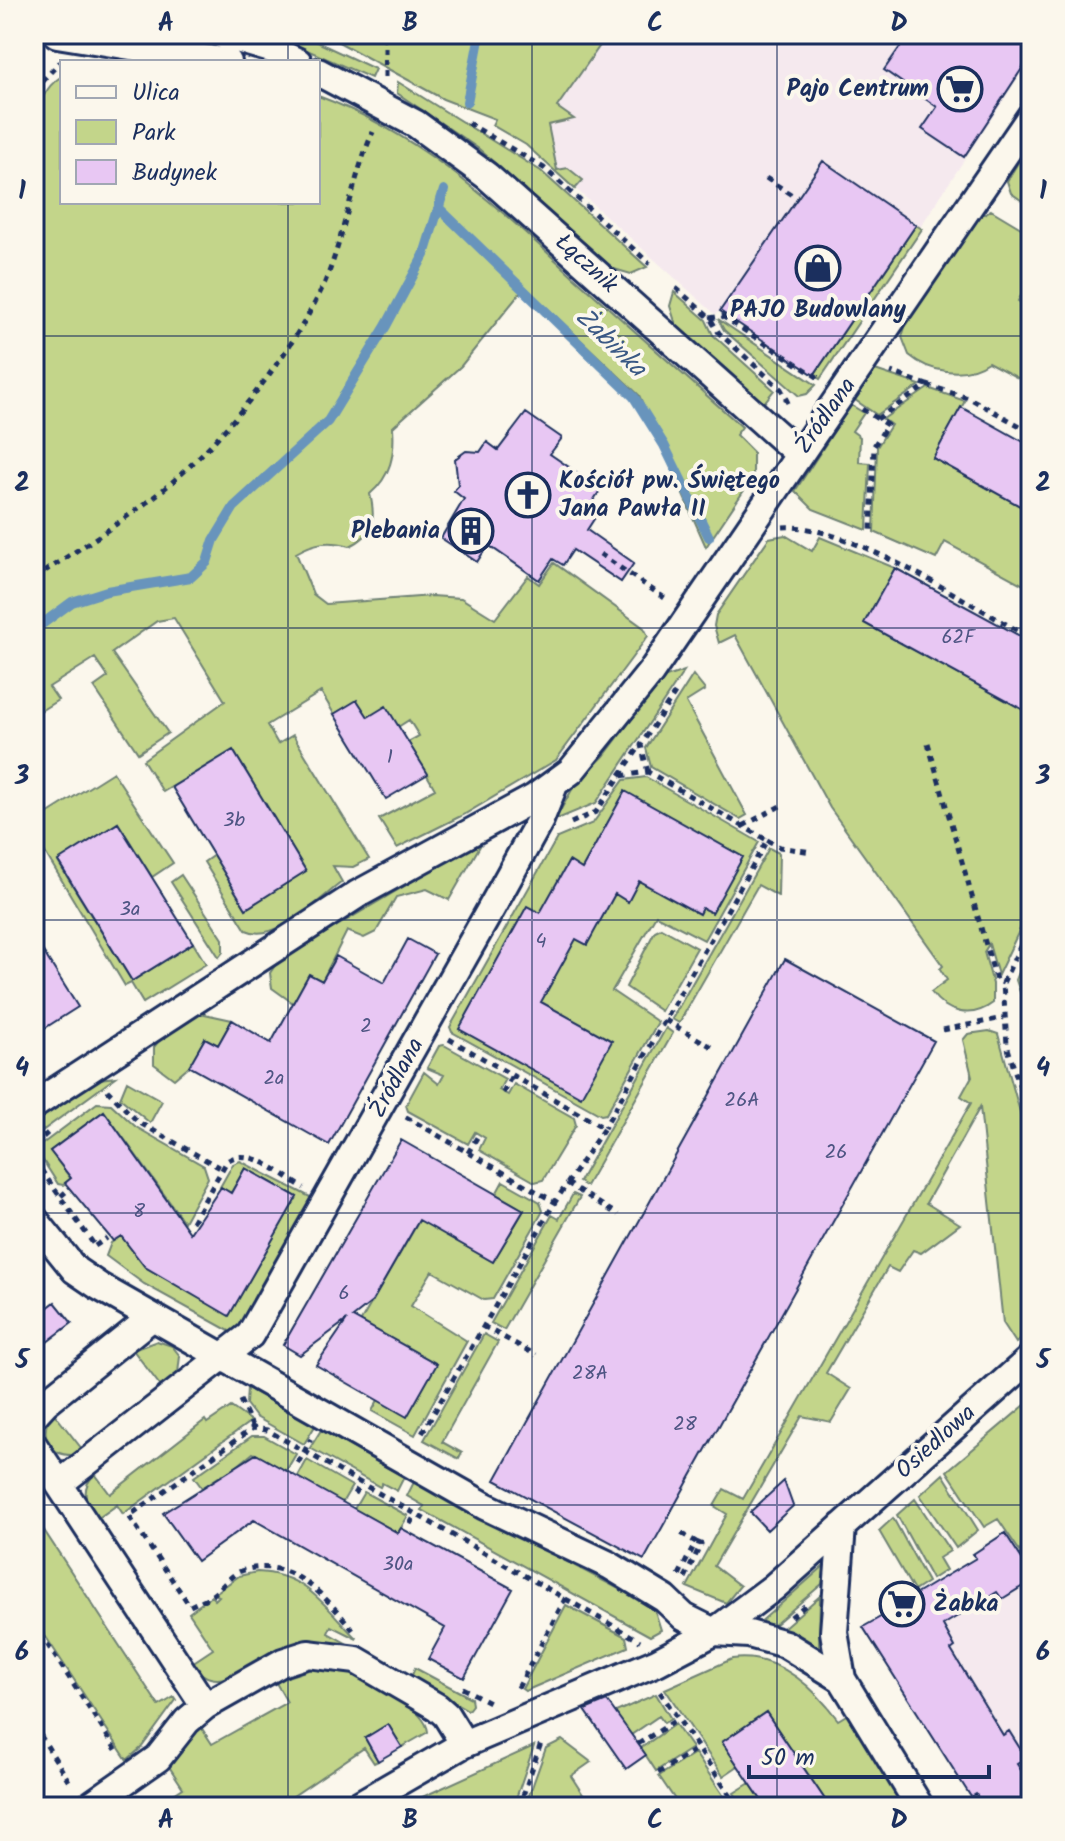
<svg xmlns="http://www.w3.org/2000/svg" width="1065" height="1841" font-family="Kalam,sans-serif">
<rect width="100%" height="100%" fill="#fbf7ec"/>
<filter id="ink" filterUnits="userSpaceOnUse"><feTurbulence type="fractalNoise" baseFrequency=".0125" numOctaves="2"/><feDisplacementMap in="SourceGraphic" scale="16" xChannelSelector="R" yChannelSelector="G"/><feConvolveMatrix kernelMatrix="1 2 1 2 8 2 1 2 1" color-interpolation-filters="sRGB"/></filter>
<g filter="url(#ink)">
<path fill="#f5e9ee" d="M 591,34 L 1031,34 L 1031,58 L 820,380 L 721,311 L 715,314 L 557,172 L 548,124 Z
M 1009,1531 L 1031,1568 L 1031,1807 L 984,1807 L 976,1794 L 971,1797 L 923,1723 L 927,1721 L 863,1627 L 883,1615 L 881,1610 L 914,1591 L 916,1594 L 975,1558 L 973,1554 Z"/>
<path fill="#c3d58a" stroke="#6f8274" stroke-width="2" d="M 270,34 L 300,34 L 375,69 L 371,78 Z
M 324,34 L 608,34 L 557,107 L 574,119 L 548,125 L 557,170 L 568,168 L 583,180 L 575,189 L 526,145 L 492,125 L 495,119 L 443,99 Z
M 62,76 L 62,202 L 318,202 L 318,96 C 420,133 495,205 574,277 C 630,327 686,377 742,427 L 736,435 L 753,452 L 753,477 L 706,547 L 639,395 L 525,287 L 461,366 L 393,427 C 395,455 391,476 370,494 C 376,518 374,535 350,546 C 329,540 315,542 296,553 L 313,594 L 326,604 L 432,596 L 461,598 L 495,619 L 528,576 L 539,584 L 554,563 L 644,628 L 648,636 L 556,760 L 465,814 L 397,848 L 379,819 L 435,789 L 408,742 L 419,736 L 409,720 L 398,727 L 368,717 L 357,701 L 334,714 L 321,692 L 267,725 L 278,744 L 293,735 L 369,859 L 353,867 L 333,866 L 342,882 C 319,899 276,944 246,930 L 204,862 L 214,855 L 246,908 L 306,871 L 233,750 L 163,792 L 143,760 L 225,701 L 174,618 L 157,621 L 112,653 L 168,733 L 138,753 L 94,687 L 108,677 L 95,658 L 49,687 L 58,700 L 34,715 L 34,125 C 38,106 44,87 62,76 Z
M 398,82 L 541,171 L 647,267 L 631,274 L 614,269 L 479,149 L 397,93 Z
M 1031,141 L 1031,207 L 1011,193 L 1007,181 Z
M 991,210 L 1031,234 L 1031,278 L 1018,301 L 1031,309 L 1031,385 L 988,362 C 965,378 930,373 909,355 L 902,337 L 906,324 L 979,217 Z
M 916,225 L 922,229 L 820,379 L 814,375 Z
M 674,292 L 706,320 L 713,335 L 774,390 L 763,404 L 677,328 L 670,306 Z
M 718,319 L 816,385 L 807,394 L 799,396 L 724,330 Z
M 875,370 L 920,385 L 877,415 L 855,400 Z
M 928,388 L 965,401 L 933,458 L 1031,512 L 1031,589 L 945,542 L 936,559 L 874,532 L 877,447 L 891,425 L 883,419 Z
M 851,405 L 864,413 L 852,431 L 860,437 L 859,462 L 870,463 L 867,530 L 813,509 L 795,491 Z
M 785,535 L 812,551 L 820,537 L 895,568 L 865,623 L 1031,714 L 1031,906 L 998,975 L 989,944 L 984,952 L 993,984 L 993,1003 C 971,1020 946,1013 931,992 L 947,980 L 940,969 L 943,966 L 830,808 L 735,635 L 719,643 L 714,626 L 716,615 L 769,538 Z
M 684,671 L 596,803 L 555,820 L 574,786 L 604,756 L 663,678 Z
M 693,675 L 705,690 L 686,702 L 747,815 L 740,819 L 651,767 L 646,748 Z
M 113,772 L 173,863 L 152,877 L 118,823 L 58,862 L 132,981 L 193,943 L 206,964 L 143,1003 L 131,983 L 125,986 L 34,834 L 34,822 Z
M 646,777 L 759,842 L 704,940 L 656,915 L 612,991 L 658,1022 L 606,1114 L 601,1115 L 452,1032 L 450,1027 L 557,838 L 593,823 L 624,780 Z
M 484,839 L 449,900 L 427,889 L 396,897 L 376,932 L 364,938 L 347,931 L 322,981 L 309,974 L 293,1003 L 272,988 L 270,973 L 278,961 Z
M 769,848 L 779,853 L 778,896 L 758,885 L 679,1023 L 672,1019 Z
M 181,875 L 223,939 L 223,952 L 219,957 L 171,882 Z
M 661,928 L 697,948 L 661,1011 L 626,987 L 655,931 Z
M 1031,941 L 1031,1004 L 1022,998 L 1016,980 Z
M 200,1013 L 232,1020 L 218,1045 L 205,1038 L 189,1066 L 174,1079 L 154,1064 L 154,1047 L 163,1036 Z
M 666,1028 L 673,1033 L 586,1186 L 579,1182 Z
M 989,1031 L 998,1034 L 1031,1151 L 1031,1329 L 1016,1343 L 1003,1323 L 980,1107 L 926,1203 L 960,1224 L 921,1253 L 913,1250 L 898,1272 L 888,1267 L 826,1373 L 851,1389 L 831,1422 L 802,1416 L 714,1566 L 740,1586 L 726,1603 L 687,1587 L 727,1514 L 714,1506 L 724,1489 L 743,1499 L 971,1103 L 961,1096 L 972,1076 L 963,1040 L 968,1034 Z
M 444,1045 L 505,1079 L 499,1090 L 508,1095 L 514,1084 L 574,1118 L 576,1125 L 543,1180 L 535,1182 L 479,1150 L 485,1138 L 475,1132 L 468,1144 L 408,1111 L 406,1105 L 424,1072 L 439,1084 L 444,1075 L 427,1068 L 439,1046 Z
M 116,1077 L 34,1137 L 34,1121 L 99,1079 Z
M 127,1081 L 162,1101 L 150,1123 L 120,1098 Z
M 97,1103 L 111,1104 L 136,1127 L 204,1166 L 208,1178 L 184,1222 L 104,1111 L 50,1151 L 71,1179 L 63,1185 L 58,1184 L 37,1151 L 41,1145 Z
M 240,1161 L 314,1199 L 244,1322 L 231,1332 L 144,1284 L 106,1256 L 111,1243 L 121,1236 L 145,1267 L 229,1315 L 297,1197 L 245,1168 L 231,1193 L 220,1187 L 233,1164 Z
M 503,1181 L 540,1202 L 543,1211 L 493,1299 L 484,1300 L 432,1271 L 411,1306 L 467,1341 L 415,1435 L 372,1411 L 378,1400 L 358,1326 L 423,1214 L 439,1231 L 493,1262 L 524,1210 L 496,1194 Z
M 573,1194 L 580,1197 L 504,1330 L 491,1323 L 552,1215 L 559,1219 Z
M 484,1334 L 498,1342 L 442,1442 L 462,1453 L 459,1459 L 424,1440 Z
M 157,1341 L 172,1346 L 180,1356 L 178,1373 L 162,1388 L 133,1350 Z
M 247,1388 L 315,1426 L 304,1444 L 256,1417 L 246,1404 Z
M 1031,1400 L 1031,1568 L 998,1519 L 984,1527 L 947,1471 Z
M 231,1407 L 251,1421 L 123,1514 L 117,1505 L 97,1519 C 86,1503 79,1489 95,1474 L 110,1494 L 205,1420 L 207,1423 Z
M 53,1412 L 82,1449 L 74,1455 C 47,1456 38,1433 53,1412 Z
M 321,1430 L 404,1477 L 397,1491 L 382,1483 L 380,1487 L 310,1448 Z
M 252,1436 L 264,1436 L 296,1454 L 286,1471 L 253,1453 L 225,1476 L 223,1474 L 202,1488 L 194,1477 Z
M 307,1460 L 352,1486 L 342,1503 L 297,1478 Z
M 943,1474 L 978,1530 L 956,1548 L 920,1495 Z
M 414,1482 L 646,1603 L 655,1611 L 661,1630 L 650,1636 L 422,1510 L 424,1506 L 407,1496 Z
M 364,1492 L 408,1516 L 398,1533 L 354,1509 Z
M 915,1499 L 950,1551 L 939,1558 L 946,1570 L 932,1579 L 897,1515 Z
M 34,1515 L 159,1706 L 174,1697 L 176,1700 L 141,1748 L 127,1760 L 34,1619 Z
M 893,1518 L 928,1582 L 914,1591 L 879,1531 Z
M 825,1565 L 822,1584 L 773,1626 L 758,1624 Z
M 257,1572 C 307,1574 325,1607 357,1639 L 331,1626 L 328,1633 L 355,1648 C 333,1642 307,1641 285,1647 C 254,1657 218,1703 192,1663 L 213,1649 L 189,1613 L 211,1596 L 215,1600 L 219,1596 L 214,1594 L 239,1576 Z
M 820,1596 L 819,1648 L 782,1629 Z
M 566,1605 L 626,1637 L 628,1647 L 525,1691 L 522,1689 Z
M 732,1659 C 777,1653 813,1686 838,1720 L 848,1714 L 905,1807 L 830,1807 L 766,1712 L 723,1742 L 738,1766 L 723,1776 L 665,1689 Z
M 314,1668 C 322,1668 331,1668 339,1669 C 362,1674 427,1709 428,1732 L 402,1747 L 388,1724 L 365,1738 L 378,1761 L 374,1763 L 364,1748 L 277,1807 L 154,1807 L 183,1788 L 168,1765 L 199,1724 L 212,1744 L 287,1702 L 275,1681 Z
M 415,1668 L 471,1698 L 472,1705 L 468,1710 L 411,1677 Z
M 656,1694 L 671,1719 L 664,1723 L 659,1716 L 612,1748 L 609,1715 Z
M 675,1724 L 692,1748 L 656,1771 L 641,1748 Z
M 562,1740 L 591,1762 L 571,1776 L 591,1807 L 525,1807 L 546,1748 Z
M 534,1746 L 513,1807 L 423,1807 L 418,1799 Z
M 695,1753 L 731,1807 L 680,1807 L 659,1776 Z
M 750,1783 L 766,1807 L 743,1807 L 734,1793 Z"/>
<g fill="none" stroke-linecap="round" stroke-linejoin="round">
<path stroke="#6794bc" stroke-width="10" d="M 467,102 L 480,34
M 440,209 L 634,397 L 664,445 L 709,537
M 34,630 L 72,602 L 107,591 L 191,577 L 207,562 L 214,540 L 234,507 L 328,421 L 386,326 L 424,255 L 444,190"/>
</g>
<path fill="#e8c7f3" stroke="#1b2f5e" stroke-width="2" d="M 909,34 L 1031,34 L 1031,55 L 964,157 L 922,129 L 937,107 L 884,70 Z
M 823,161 L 916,225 L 814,375 L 720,311 Z
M 961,407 L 1031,446 L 1031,512 L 933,458 Z
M 526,413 L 562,438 L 550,454 L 601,489 L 587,510 L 596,516 L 587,530 L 634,563 L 621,582 L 573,550 L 563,565 L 553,559 L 539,580 L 488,545 L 477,562 L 441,538 L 464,499 L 454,491 L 458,485 L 455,459 L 466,451 L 480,452 L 487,442 L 498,450 Z
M 895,568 L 1031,642 L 1031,714 L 864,623 Z
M 357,700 L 368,717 L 386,706 L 428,774 L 386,799 L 334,714 Z
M 233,750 L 306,871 L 246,909 L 172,787 Z
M 625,791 L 743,857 L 712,913 L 702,908 L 699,914 L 639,881 L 628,902 L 615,894 L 587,945 L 576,939 L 541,1002 L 612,1041 L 581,1097 L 459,1029 L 527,906 L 540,913 L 569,861 L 582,869 Z
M 118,823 L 193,943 L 132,981 L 58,861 Z
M 34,937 L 78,1007 L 34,1035 Z
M 408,939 L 435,954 L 329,1145 L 189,1066 L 205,1038 L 218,1045 L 232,1020 L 271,1043 L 309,974 L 322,981 L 336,956 L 384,983 Z
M 785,959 L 934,1041 L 644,1560 L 495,1480 Z
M 104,1111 L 190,1233 L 221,1187 L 231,1193 L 245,1168 L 297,1197 L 229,1316 L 145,1267 L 121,1236 L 113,1241 L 65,1183 L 71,1178 L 50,1151 Z
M 401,1140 L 524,1210 L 493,1262 L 419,1220 L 372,1302 L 353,1317 L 437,1364 L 407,1417 L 316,1365 L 347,1320 L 300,1355 L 283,1345 Z
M 55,1302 L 72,1323 L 34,1352 L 34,1318 Z
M 256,1454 L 398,1533 L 401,1528 L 513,1589 L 464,1678 L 428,1659 L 445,1628 L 254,1520 L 197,1561 L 163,1513 Z
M 784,1481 L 793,1506 L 767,1530 L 750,1512 Z
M 1005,1533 L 1031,1573 L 1031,1581 L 1002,1599 L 997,1592 L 943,1625 L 955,1647 L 951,1650 L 1003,1735 L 1009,1731 L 1026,1758 L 1017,1764 L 1031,1785 L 1031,1807 L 984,1807 L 976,1794 L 971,1797 L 863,1627 L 884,1615 L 881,1610 L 914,1591 L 916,1594 L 976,1558 L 973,1554 Z
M 607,1701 L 646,1755 L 626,1769 L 585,1710 Z
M 766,1712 L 830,1807 L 766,1807 L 722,1742 Z
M 388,1724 L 402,1747 L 378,1761 L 365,1738 Z"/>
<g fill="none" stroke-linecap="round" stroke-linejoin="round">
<g stroke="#1b2f5e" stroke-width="32">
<path id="street" d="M 57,34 L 228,62
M 220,34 L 271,49 L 298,62
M 318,72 L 416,124 L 487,176 L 799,454
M 34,1105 L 358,894 L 534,798 L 571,771 L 651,672 L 1031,116
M 34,1219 L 75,1270 L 100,1287 L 485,1506 L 609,1565 L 665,1599 L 684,1617 L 714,1632 L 774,1587 L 1031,1358
M 34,1415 L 46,1402 L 151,1318
M 34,1446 L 59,1484
M 842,1679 L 834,1632 L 842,1526
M 205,1706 L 59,1484 L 250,1335 L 492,907 L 540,820 L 554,785
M 88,1807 L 158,1758 L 187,1721 L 205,1706 L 283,1662 L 308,1654 L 356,1660 L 437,1707 L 446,1715 L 464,1744
M 355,1807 L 464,1744 L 657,1662 L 714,1632 L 749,1634 L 785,1644 L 842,1679 L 920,1807"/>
</g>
<path stroke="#1b2f5e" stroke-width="5" stroke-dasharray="6 6" stroke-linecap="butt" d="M 1025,76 L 1031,81
M 385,77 L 385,34
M 34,90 L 60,62
M 468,123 L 544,168 L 650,264
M 766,178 L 798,199
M 676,288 L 710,318 L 719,333 L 781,389 L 790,407
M 710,318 L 722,316 L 819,378
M 927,385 L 971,399 L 1031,432
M 862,409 L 887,425 L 874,446 L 871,531
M 877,419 L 927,385 L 891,372
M 783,527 C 848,523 971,606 1031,638
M 600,554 L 669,601
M 34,578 C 75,552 117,525 155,496 C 216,450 294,352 325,282 C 345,235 353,175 373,132
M 928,743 L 996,980 L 1003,983
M 648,772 L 641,745 L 675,693
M 620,775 L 641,745
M 571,823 L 596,812 L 620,776 L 648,772 L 767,840 L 604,1128
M 743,826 L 784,804
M 767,840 L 780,847 L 811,852
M 1031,923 L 1003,983 L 1007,1045 L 1031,1125
M 665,1020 L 712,1047
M 943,1030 L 1003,1018
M 449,1039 L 604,1128 L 555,1202
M 1019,1082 L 1031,1076
M 107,1090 L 138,1122 L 222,1169
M 503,1093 L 512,1075
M 406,1117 L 555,1202 L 420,1437
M 34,1145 L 50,1131
M 468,1153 L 479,1134
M 34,1160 L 95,1246
M 567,1183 L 618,1215
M 61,1196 L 70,1188
M 192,1222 L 227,1161 C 249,1145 284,1176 304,1188
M 95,1246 L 107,1238
M 483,1326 L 536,1355
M 240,1400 L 253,1428
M 298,1463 L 311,1439
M 354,1494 L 361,1483
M 410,1524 L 416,1514
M 679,1575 L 696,1542 L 681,1533
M 685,1578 L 701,1544 L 696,1542
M 791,1617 L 808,1603
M 34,1624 L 119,1754
M 353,1630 C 325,1596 291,1555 241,1571 C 230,1575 222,1588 212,1595 C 206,1599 198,1602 190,1606 L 129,1516 L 253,1428 L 267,1430 L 640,1641
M 462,1688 L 489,1702
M 518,1688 L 566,1597
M 660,1692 L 738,1807
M 34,1725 L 72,1786
M 638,1744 L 678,1719
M 658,1773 L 698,1748
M 519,1807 L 541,1743"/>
<use href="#street" stroke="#fbf7ec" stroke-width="26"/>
</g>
</g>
<path fill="none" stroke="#1b2f5e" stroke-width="2" stroke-opacity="0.55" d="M 288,34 L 288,62M 532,34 L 532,1807M 777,34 L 777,1807M 288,202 L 288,1807M 34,336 L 1031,336M 34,628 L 1031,628M 34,920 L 1031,920M 34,1213 L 1031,1213M 34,1505 L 1031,1505"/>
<defs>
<g id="supermarket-ring" transform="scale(2.3)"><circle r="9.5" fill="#fbf7ec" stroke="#1b2f5e" stroke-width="1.5"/><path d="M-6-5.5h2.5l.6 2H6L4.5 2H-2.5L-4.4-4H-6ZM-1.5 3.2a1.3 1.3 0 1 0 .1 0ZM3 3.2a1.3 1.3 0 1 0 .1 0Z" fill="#1b2f5e"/></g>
<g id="shop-ring" transform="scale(2.3)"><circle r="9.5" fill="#fbf7ec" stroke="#1b2f5e" stroke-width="1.5"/><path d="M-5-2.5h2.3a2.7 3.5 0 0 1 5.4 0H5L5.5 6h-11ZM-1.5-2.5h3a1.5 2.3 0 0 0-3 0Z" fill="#1b2f5e"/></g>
<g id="church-ring" transform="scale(2.3)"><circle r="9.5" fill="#fbf7ec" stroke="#1b2f5e" stroke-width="1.5"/><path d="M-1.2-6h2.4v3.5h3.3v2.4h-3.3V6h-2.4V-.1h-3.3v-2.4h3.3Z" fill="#1b2f5e"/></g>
<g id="building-ring" transform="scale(2.3)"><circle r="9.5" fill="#fbf7ec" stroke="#1b2f5e" stroke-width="1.5"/><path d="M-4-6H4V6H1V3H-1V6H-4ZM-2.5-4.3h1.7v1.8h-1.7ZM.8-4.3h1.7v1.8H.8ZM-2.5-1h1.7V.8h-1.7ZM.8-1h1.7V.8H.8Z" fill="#1b2f5e"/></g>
</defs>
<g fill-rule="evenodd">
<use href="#supermarket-ring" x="960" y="89"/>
<use href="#shop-ring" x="818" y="268"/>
<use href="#church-ring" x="528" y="495"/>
<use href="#building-ring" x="471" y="531"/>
<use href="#supermarket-ring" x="902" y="1604"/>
</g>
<g text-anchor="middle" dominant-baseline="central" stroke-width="8" stroke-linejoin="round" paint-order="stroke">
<g font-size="20" fill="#4e5583">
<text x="958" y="638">62F</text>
<text x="390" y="758">1</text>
<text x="234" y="821">3b</text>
<text x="130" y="910">3a</text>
<text x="541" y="942">4</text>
<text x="366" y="1027">2</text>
<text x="274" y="1079">2a</text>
<text x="742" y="1101">26A</text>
<text x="836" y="1153">26</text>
<text x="139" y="1212">8</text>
<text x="344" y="1294">6</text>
<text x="590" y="1374">28A</text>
<text x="685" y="1425">28</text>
<text x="398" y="1565">30a</text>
</g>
<g font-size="24" font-weight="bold" fill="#1b2f5e" stroke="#fbf7ec" text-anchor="end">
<text x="929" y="89">Pajo Centrum</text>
<text x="818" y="310" text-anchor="middle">PAJO Budowlany</text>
<text x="559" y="481" text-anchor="start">Kościół pw. Świętego<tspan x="559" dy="28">Jana Pawła II</tspan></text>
<text x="440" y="531">Plebania</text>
<text x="933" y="1604" text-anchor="start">Żabka</text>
</g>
<g font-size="24" fill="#1b2f5e" stroke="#fbf7ec">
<text transform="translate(586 264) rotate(42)">Łącznik</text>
<text transform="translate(826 416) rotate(-55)">Źródlana</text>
<text transform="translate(397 1078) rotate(-61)">Źródlana</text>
<text transform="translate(936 1442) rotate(-42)">Osiedlowa</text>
</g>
<g font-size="26" font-style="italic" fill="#3b5985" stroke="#fbf7ec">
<text transform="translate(610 343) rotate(44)">Żabinka</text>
</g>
</g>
<rect width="1065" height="1841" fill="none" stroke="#fbf7ec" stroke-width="88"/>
<rect x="60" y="60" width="260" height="144" fill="#fbf7ec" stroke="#a1a7b3" stroke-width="2"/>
<rect x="76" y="86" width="40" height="12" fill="#fbf7ec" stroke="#a1a7b3" stroke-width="2"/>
<text x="132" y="100" font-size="24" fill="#1b2f5e">Ulica</text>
<rect x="76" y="120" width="40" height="24" fill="#c3d58a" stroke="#a1a7b3" stroke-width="2"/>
<text x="132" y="140" font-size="24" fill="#1b2f5e">Park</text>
<rect x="76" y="160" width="40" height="24" fill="#e8c7f3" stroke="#a1a7b3" stroke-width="2"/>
<text x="132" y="180" font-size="24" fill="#1b2f5e">Budynek</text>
<path d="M749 1765v12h240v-12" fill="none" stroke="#1b2f5e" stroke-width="4"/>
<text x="761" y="1765" font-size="24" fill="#1b2f5e" stroke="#fbf7ec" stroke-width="6" paint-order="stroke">50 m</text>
<rect x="44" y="44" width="977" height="1753" fill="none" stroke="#1b2f5e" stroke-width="3"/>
<g font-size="26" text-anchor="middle" font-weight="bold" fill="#1b2f5e">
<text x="166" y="31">A</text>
<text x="410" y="31">B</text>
<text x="655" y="31">C</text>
<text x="899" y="31">D</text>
<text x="22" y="199">1</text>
<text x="1043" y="199">1</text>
<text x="22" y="491">2</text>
<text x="1043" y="491">2</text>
<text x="22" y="784">3</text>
<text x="1043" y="784">3</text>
<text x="22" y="1076">4</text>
<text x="1043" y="1076">4</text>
<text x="22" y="1368">5</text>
<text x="1043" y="1368">5</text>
<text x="22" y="1660">6</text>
<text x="1043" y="1660">6</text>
<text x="166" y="1828">A</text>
<text x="410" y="1828">B</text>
<text x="655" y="1828">C</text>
<text x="899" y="1828">D</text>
</g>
</svg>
